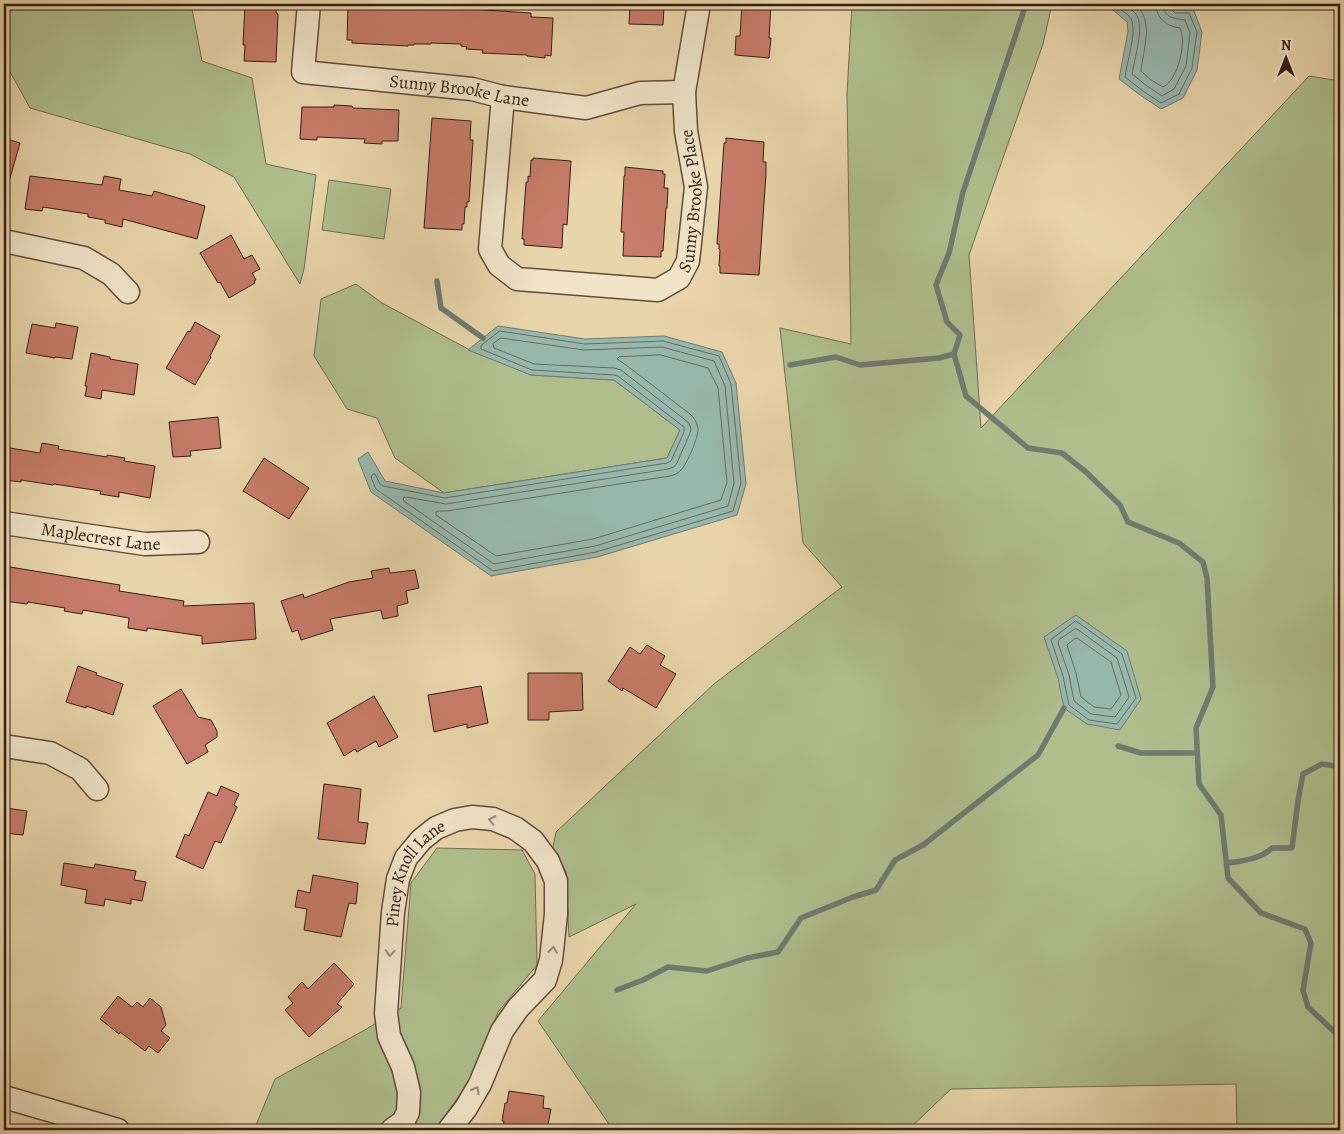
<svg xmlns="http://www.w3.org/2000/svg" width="1344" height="1134" font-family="Alegreya,serif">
<rect width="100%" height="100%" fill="#e9d5ac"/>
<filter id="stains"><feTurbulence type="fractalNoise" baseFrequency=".004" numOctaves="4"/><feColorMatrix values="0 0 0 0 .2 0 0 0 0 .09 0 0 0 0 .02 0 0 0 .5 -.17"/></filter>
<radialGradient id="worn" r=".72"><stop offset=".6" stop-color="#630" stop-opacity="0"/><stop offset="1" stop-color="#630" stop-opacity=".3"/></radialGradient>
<path fill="#b0be8e" stroke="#726e51" d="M 4,4 L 191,4 L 202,61 L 252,78 L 266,164 L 316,175 L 304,269 L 300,284 L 234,177 L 190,154 L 30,108 L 4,61 Z
M 852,4 L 1052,4 L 1043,44 L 969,255 L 981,428 L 1309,76 L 1340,81 L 1340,1130 L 1237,1130 L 1236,1084 L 951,1089 L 908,1130 L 613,1130 L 538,1021 L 636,904 L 569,937 L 566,872 L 553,847 L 556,832 L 714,684 L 842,587 L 803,543 L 780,328 L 851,344 L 847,94 Z
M 329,180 L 391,189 L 384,239 L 322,230 Z
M 356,284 L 382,303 L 468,349 L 531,375 L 614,380 L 680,430 L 667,458 L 444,493 L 395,458 L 377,418 L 347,409 L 314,356 L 321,299 Z
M 437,848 L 522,850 L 535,874 L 537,965 L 498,1012 L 475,1073 L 435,1130 L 254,1130 L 275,1079 L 363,1031 L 401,1008 L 411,883 Z"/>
<path fill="#98b8ae" stroke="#707b70" d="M 1112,4 L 1173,4 L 1177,8 L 1192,6 L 1202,32 L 1197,70 L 1183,98 L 1161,109 L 1140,95 L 1119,79 L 1128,31 L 1127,22 L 1113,10 Z
M 498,326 L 585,339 L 664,336 L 722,352 L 736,383 L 746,484 L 737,515 L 597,557 L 491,576 L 371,492 L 358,459 L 368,452 L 385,481 L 444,493 L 667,458 L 680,430 L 614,380 L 531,375 L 468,350 Z
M 1076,615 L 1127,651 L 1141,699 L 1120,730 L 1087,724 L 1064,708 L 1058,678 L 1044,637 Z"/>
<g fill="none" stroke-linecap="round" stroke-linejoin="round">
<path stroke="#666c61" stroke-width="1" d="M 1117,4 C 1119,12 1130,13 1132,21 C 1136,36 1127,61 1125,77 L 1143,91 L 1161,103 L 1179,94 L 1192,68 L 1197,32 L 1189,13 L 1175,13 L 1170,8 L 1169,4
M 1124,4 C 1127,7 1133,10 1136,14 C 1145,27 1134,60 1132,74 L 1147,86 L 1162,96 L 1174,89 L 1186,66 L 1190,33 L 1185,20 C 1174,18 1164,19 1163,4
M 1135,4 C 1155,21 1143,49 1141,71 L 1151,80 L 1163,87 C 1178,80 1187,42 1180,28 C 1166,26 1156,18 1156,4
M 500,331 L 585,344 L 663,341 L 719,356 L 731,384 L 741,483 L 733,511 L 596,552 L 493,571 L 376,489 L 371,477 L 373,474 L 375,474 L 380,484 L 383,486 L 445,498 L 667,463 L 671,461 L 684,432 L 684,427 L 618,376 L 614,375 L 532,370 L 481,349 L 481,346 Z
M 501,338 L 584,350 L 662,347 L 714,361 L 725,386 L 734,483 L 728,506 L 595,546 L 494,564 L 404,501 L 403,498 L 406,497 L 446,504 L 668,469 L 674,467 L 677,463 L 690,433 L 691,429 L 689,423 L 621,370 L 614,368 L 534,364 L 494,348 L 493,344 Z
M 661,355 L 708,368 L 718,388 L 727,482 L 721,500 L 593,539 L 496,556 L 436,515 L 436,512 L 438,511 L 447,511 L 670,476 C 674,475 677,474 680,471 C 687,465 699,436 698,428 C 697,422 694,418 690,414 L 626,365 L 617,359 L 619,357 Z
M 1076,621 L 1122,654 L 1136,698 L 1117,724 L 1089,720 L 1069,705 L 1063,676 L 1051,640 Z
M 1075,629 L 1077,629 L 1117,658 L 1129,697 L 1115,717 L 1091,714 L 1074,701 L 1069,675 L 1058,643 L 1059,640 Z
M 1077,638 L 1111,662 L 1121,695 L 1111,709 L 1094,707 L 1081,697 L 1076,673 L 1067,645 L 1074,639 Z"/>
<path stroke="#707b70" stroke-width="5.5" d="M 1026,4 L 963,192 L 949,253 L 936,285 L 947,322 L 960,335 L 954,354 L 966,396 L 1028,448 L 1062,453 L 1086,472 L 1120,505 L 1128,522 L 1179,543 L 1203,562 L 1207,578 L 1213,687 L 1196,728 L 1199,784 L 1221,815 L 1228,878 L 1261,913 L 1305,929 L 1311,943 L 1303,990 L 1308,1007 L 1340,1037
M 437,281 L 441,308 L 483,338
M 790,365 L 836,357 L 860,365 L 939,358 L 954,354
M 1118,746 L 1141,753 L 1197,753
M 1227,863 C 1243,861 1260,859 1272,848 L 1292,848 L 1298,801 L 1303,774 L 1322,764 L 1336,766 L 1340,762
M 617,990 L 643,980 L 668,967 L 707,971 L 747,958 L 778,952 L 801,918 L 853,897 L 876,890 L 895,860 L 923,845 L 1038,755 L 1064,708"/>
</g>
<path fill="#c77b6a" stroke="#341f14" d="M 245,4 L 276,4 L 276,13 L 278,14 L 276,62 L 244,61 L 245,45 L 243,45 Z
M 348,4 L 438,4 L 438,7 L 531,13 L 531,17 L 553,18 L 551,56 L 545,55 L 545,58 L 527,56 L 527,55 L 482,53 L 483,50 L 466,49 L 467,47 L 461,46 L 461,44 L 431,43 L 431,44 L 414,44 L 414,45 L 408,45 L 408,46 L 352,43 L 352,40 L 347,40 Z
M 630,4 L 660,4 L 660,7 L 664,7 L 663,25 L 629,24 Z
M 742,4 L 771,4 L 769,38 L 771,38 L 769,58 L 735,55 L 736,36 L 740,36 Z
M 334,105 L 352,106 L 353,108 L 399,110 L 398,141 L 382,141 L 382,144 L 364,143 L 365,139 L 317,137 L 317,140 L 300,139 L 302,107 L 334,107 Z
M 432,118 L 471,121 L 470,140 L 473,140 L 469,202 L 467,202 L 467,207 L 465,207 L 464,224 L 462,224 L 462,230 L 424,228 Z
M 4,138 L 20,143 L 8,185 L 4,184 Z
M 726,138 L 764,142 L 763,162 L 766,162 L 766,174 L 759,275 L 720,273 L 720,266 L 719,266 L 720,250 L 719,249 L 719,244 L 717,244 L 724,143 L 726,143 Z
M 533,158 L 571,161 L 567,225 L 563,224 L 562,248 L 524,245 L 524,239 L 522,239 L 526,182 L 528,182 L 528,176 L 530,177 L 531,160 L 533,160 Z
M 625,167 L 663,171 L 663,174 L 665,174 L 664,188 L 668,188 L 667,208 L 666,208 L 663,251 L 661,251 L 661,257 L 623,256 L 624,232 L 621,232 L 624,176 L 625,176 Z
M 30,176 L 102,185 L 104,176 L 121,179 L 119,190 L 152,196 L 154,191 L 205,206 L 197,239 L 123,219 L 122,227 L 105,223 L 105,220 L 88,217 L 88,214 L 43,207 L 42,211 L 25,209 Z
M 231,235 L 244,259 L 252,255 L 260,269 L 252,273 L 256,280 L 254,281 L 255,283 L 229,298 L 220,282 L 218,283 L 200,253 Z
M 195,322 L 220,336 L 210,356 L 211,357 L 195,385 L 166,368 L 188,331 L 190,332 Z
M 56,323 L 78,327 L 72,359 L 55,357 L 55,358 L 26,353 L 32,324 L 55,328 Z
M 91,353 L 110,357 L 110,359 L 138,364 L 134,395 L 102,390 L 101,399 L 85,396 L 87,386 L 85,386 Z
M 218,417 L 221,448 L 190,451 L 191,456 L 173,457 L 169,422 Z
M 42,443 L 59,446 L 58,449 L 107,457 L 107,455 L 125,458 L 124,461 L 155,466 L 150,498 L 119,492 L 119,497 L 100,494 L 101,491 L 54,484 L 53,485 L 21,480 L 21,482 L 4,480 L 4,447 L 40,453 Z
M 264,458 L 309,488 L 289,519 L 243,491 Z
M 4,566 L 120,585 L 119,591 L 184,601 L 183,606 L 254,603 L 256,639 L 202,644 L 202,636 L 147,628 L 147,631 L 128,628 L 129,618 L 83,610 L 82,614 L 64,611 L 65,608 L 28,602 L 27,604 L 4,601 Z
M 389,568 L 390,573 L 415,570 L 419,588 L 406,591 L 408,603 L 397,606 L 398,616 L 383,619 L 381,610 L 330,619 L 333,630 L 301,640 L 298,630 L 292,632 L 281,601 L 303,594 L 304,598 L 349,582 L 373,578 L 371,571 Z
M 647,645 L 665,656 L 660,665 L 676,674 L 656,708 L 623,688 L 622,691 L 608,681 L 630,647 L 640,654 Z
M 78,666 L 97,673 L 96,675 L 123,684 L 113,715 L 86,706 L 86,708 L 66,702 Z
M 528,673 L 582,673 L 583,710 L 549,712 L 549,720 L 528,720 Z
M 481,686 L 488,723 L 467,728 L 467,724 L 434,732 L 428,695 Z
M 181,689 L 198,717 L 211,720 L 217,731 L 217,737 L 205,745 L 208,752 L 187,764 L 153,706 Z
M 374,696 L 398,737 L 379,747 L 376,741 L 357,752 L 355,749 L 344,756 L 327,723 Z
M 324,784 L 361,789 L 358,822 L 368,823 L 365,844 L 318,839 Z
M 221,786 L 239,794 L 234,805 L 237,807 L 221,843 L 215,841 L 203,869 L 176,857 L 185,834 L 189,836 L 208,792 L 217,796 Z
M 6,808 L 27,811 L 23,835 L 4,833 L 4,810 L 6,810 Z
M 64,863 L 94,868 L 95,864 L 136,871 L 134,880 L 146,882 L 142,901 L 131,899 L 131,904 L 105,899 L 104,906 L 85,903 L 87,890 L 61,885 Z
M 313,875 L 358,883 L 356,904 L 349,903 L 341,937 L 304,930 L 307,909 L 295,907 L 298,890 L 310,893 Z
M 334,963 L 354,984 L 337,1004 L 342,1007 L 309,1037 L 285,1010 L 293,1003 L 288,997 L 302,982 L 308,989 Z
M 118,996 L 132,1007 L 137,1002 L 143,1007 L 150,998 L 161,1007 L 166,1025 L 161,1031 L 170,1038 L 158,1053 L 149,1046 L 145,1051 L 120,1032 L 119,1034 L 100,1019 Z
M 509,1091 L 544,1096 L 543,1108 L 551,1109 L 547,1130 L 503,1130 L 504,1121 L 502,1121 L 505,1103 L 507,1103 Z"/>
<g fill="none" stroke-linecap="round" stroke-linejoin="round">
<g stroke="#614c3a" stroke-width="25">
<g id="street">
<path id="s1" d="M 309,4 L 303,72 L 472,89 L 503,97 L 586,108 L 640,93 L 684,92"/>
<path id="s2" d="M 503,97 L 490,249 L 499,265 L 517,279 L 658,290 L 679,278 L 688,261 L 696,187 L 686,131 L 684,92 L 699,4"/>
<path d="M 4,241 L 84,258 L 111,274 L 128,292"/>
<path id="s3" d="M 4,523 L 145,544 L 198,542"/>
<path d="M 4,746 L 50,753 L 80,769 L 97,789"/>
<path d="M 4,1097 L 118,1130"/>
<path id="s4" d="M 392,1130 L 403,1122 L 408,1112 L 409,1092 L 403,1067 L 389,1036 L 386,1013 L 393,912 L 398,879 L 406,858 L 421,840 L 436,828 L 455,820 L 472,817 L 493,819 L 515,828 L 533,841 L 548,861 L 556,881 L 556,914 L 551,960 L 545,980 L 518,1008 L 502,1031 L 480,1084 L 466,1108 L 449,1130"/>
</g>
</g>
<use href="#street" stroke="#f1e4c9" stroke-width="22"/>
</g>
<defs><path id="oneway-chevron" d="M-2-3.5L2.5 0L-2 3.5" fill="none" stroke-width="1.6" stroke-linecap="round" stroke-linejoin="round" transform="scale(1.25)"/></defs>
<g stroke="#9c8b78">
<use href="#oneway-chevron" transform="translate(492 820) rotate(-168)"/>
<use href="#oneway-chevron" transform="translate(553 950) rotate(-84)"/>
<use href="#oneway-chevron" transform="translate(390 953) rotate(94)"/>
<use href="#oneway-chevron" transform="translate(476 1090) rotate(-60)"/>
</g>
<g text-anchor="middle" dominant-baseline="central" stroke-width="4.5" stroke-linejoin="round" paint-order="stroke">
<g font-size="18" fill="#341f14" stroke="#f1e4c9">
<text stroke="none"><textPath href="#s1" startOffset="226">Sunny Brooke Lane</textPath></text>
<text stroke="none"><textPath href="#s2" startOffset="439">Sunny Brooke Place</textPath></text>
<text stroke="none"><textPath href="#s3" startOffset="98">Maplecrest Lane</textPath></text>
<text stroke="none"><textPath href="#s4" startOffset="275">Piney Knoll Lane</textPath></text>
</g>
</g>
<rect width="1344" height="1134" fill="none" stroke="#e9d5ac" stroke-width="20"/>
<rect x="5" y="5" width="1334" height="1124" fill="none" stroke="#341f14" stroke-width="2.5"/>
<rect x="10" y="10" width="1324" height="1114" fill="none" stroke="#341f14"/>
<g transform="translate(1286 58)" stroke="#f1e4c9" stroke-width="4" paint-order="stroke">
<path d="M0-4L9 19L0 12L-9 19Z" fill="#341f14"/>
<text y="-8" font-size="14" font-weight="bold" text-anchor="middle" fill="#341f14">N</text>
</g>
<rect width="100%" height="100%" filter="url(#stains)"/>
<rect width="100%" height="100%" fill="url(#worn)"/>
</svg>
